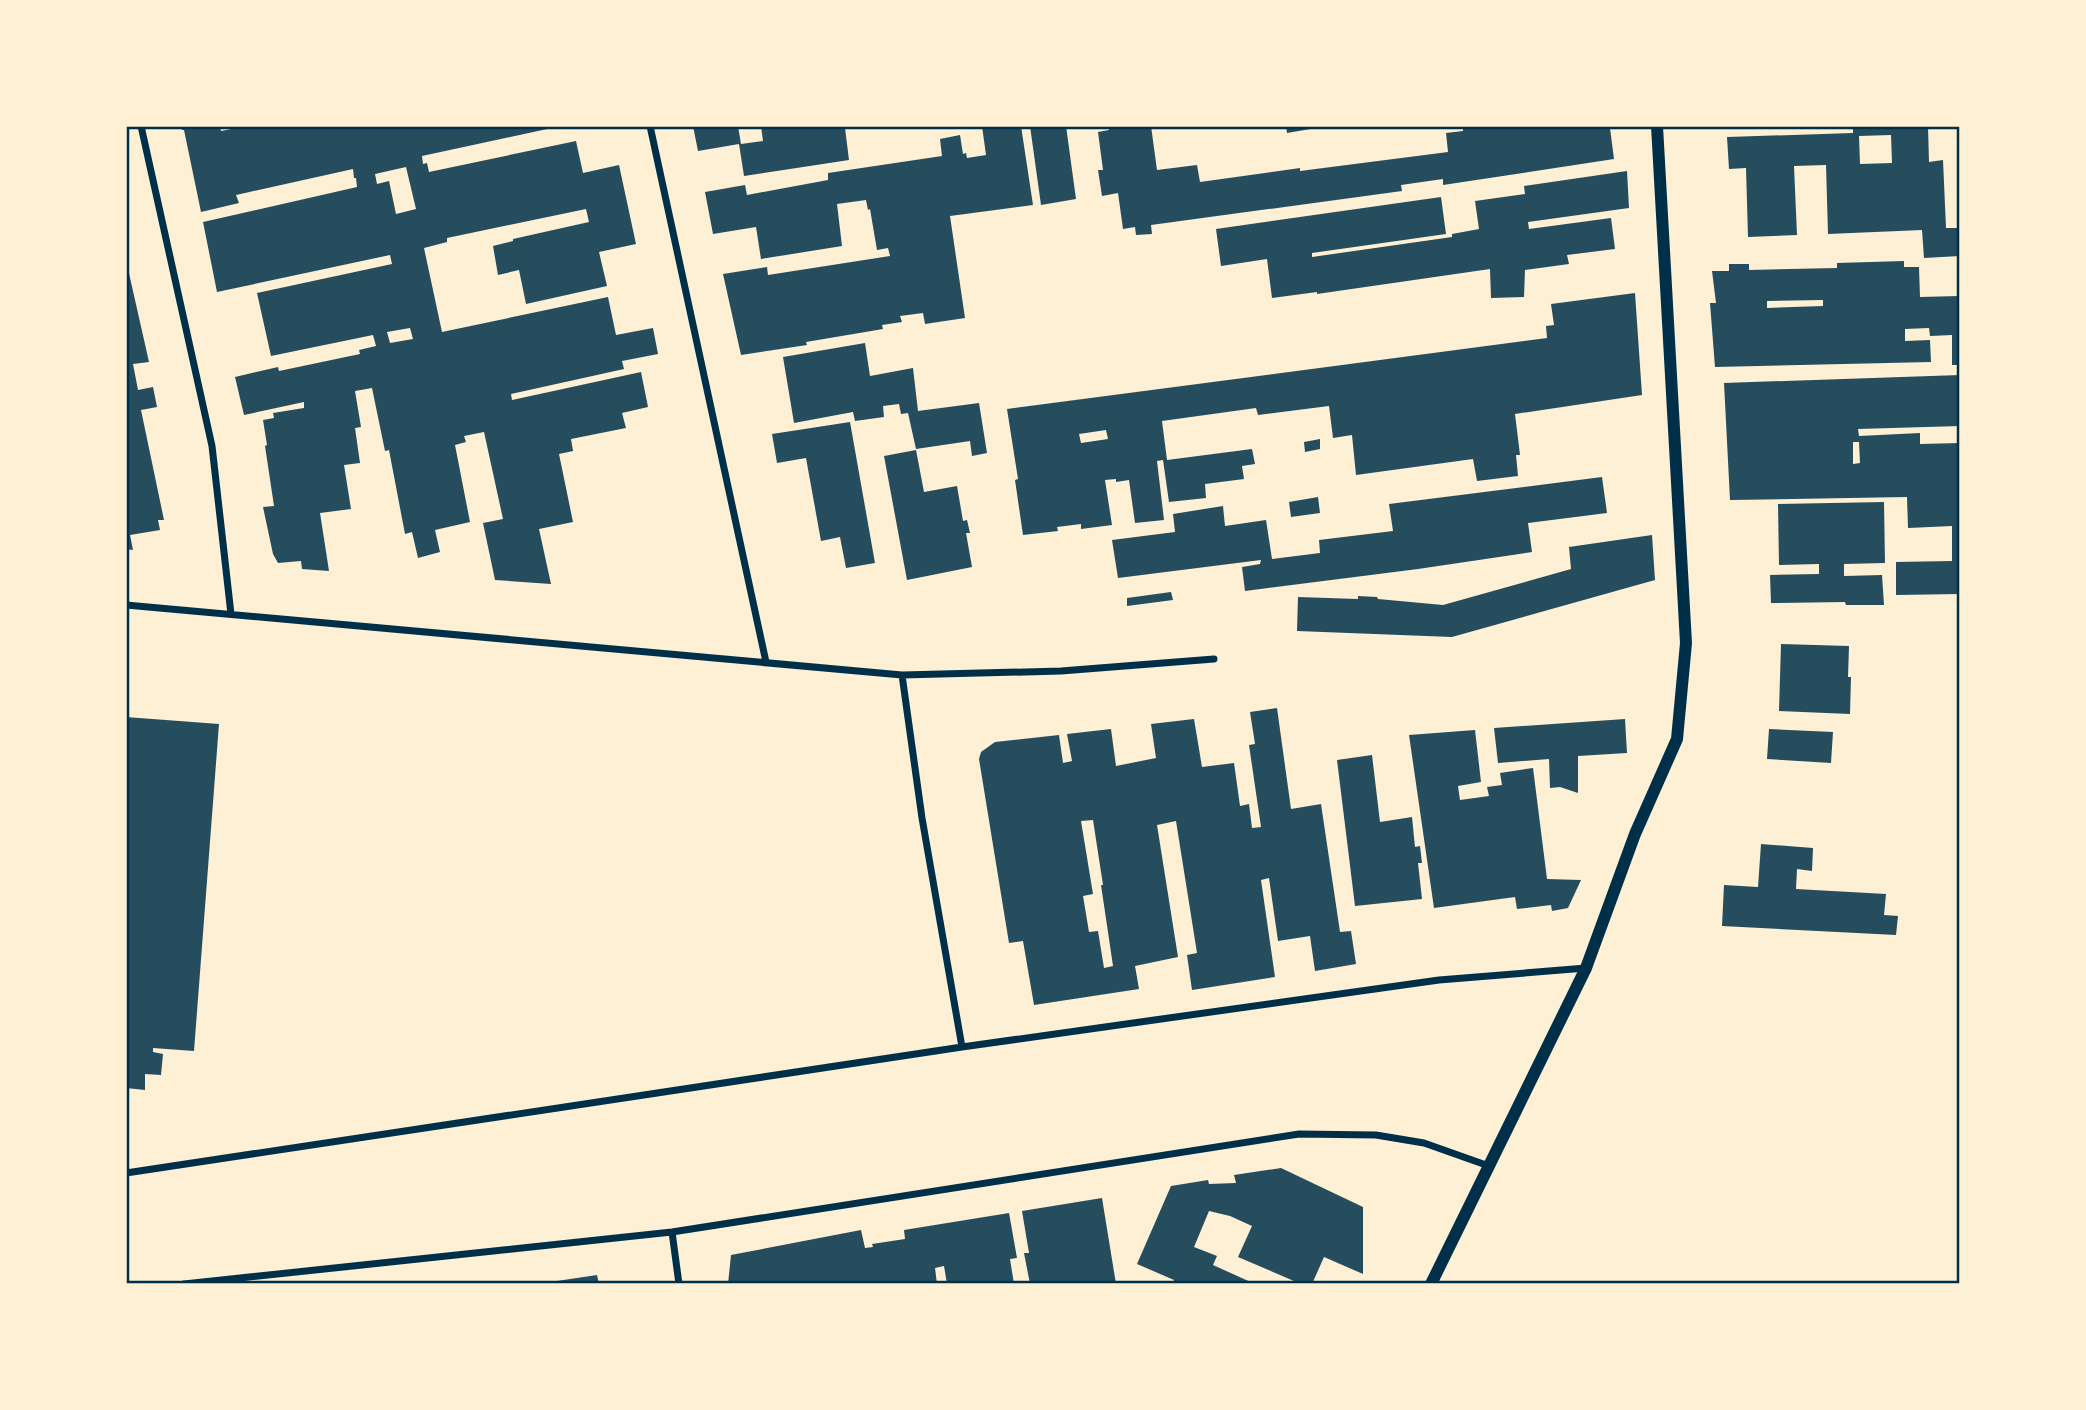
<svg xmlns="http://www.w3.org/2000/svg" width="2086" height="1410" font-family="Figtree,sans-serif">
<rect width="100%" height="100%" fill="#fdf0d5"/>
<path fill="#264d5e" fill-rule="evenodd" d="M 181,126 L 220,126 L 221,131 L 247,126 L 561,126 L 422,156 L 423,164 L 427,163 L 429,172 L 576,141 L 583,173 L 619,165 L 636,244 L 599,252 L 607,286 L 526,304 L 519,270 L 498,275 L 493,246 L 513,241 L 513,239 L 589,222 L 586,209 L 447,238 L 447,242 L 424,248 L 442,332 L 608,297 L 616,335 L 653,328 L 658,354 L 622,361 L 624,369 L 511,394 L 512,400 L 641,372 L 648,407 L 622,413 L 626,428 L 571,439 L 573,451 L 559,454 L 573,522 L 539,529 L 551,584 L 495,580 L 483,523 L 503,519 L 484,432 L 464,436 L 466,442 L 455,445 L 470,522 L 435,530 L 440,552 L 418,558 L 412,532 L 405,534 L 389,450 L 385,451 L 372,388 L 355,391 L 361,427 L 355,428 L 360,463 L 344,465 L 351,509 L 320,513 L 329,571 L 302,569 L 301,561 L 278,563 L 273,554 L 263,507 L 274,506 L 265,446 L 267,445 L 263,420 L 274,418 L 273,413 L 304,408 L 304,402 L 244,415 L 235,377 L 278,367 L 279,371 L 360,354 L 359,350 L 376,346 L 373,335 L 271,356 L 257,293 L 392,264 L 390,255 L 217,292 L 203,222 L 357,187 L 356,178 L 354,178 L 353,169 L 236,195 L 239,203 L 201,212 L 184,130 L 182,130 ZM 406,167 L 416,209 L 396,214 L 389,181 L 377,184 L 375,174 ZM 410,328 L 413,339 L 390,343 L 387,332 Z
M 693,126 L 738,126 L 741,144 L 763,141 L 761,126 L 851,126 L 851,128 L 845,128 L 849,160 L 744,176 L 739,144 L 698,151 Z
M 982,126 L 1021,126 L 1033,205 L 950,216 L 965,318 L 925,324 L 923,313 L 900,316 L 902,322 L 882,325 L 883,329 L 806,342 L 807,345 L 741,355 L 723,274 L 767,267 L 768,275 L 890,256 L 888,248 L 877,250 L 870,209 L 868,210 L 866,200 L 837,204 L 842,246 L 761,259 L 756,227 L 713,234 L 705,192 L 745,185 L 747,195 L 828,180 L 828,173 L 942,156 L 940,139 L 960,135 L 963,154 L 966,153 L 967,158 L 986,155 Z
M 1030,126 L 1066,126 L 1076,199 L 1041,205 Z
M 1109,126 L 1151,126 L 1157,170 L 1197,165 L 1200,182 L 1300,168 L 1300,171 L 1448,152 L 1446,133 L 1463,131 L 1463,126 L 1597,126 L 1598,129 L 1610,128 L 1614,159 L 1443,185 L 1443,179 L 1401,185 L 1402,191 L 1151,225 L 1152,234 L 1136,235 L 1135,227 L 1123,229 L 1118,193 L 1102,196 L 1098,170 L 1103,170 L 1098,132 L 1109,130 Z
M 1286,126 L 1322,126 L 1322,127 L 1287,133 Z
M 1853,126 L 1928,126 L 1929,162 L 1943,160 L 1946,228 L 1960,228 L 1960,256 L 1924,258 L 1922,230 L 1828,234 L 1826,165 L 1794,166 L 1797,235 L 1748,237 L 1746,168 L 1729,169 L 1727,137 L 1853,133 ZM 1891,135 L 1892,163 L 1860,164 L 1859,136 Z
M 1627,171 L 1629,208 L 1528,222 L 1529,229 L 1611,218 L 1615,249 L 1567,255 L 1569,264 L 1525,270 L 1524,297 L 1491,298 L 1490,269 L 1317,294 L 1317,292 L 1272,298 L 1267,259 L 1221,266 L 1216,229 L 1441,197 L 1446,234 L 1312,253 L 1312,257 L 1452,237 L 1452,234 L 1479,229 L 1475,201 L 1525,194 L 1524,186 Z
M 126,260 L 149,362 L 133,364 L 138,390 L 153,387 L 157,407 L 141,410 L 164,520 L 158,520 L 160,530 L 130,535 L 133,550 L 126,549 Z
M 1904,261 L 1904,267 L 1919,267 L 1920,297 L 1959,296 L 1960,365 L 1952,365 L 1952,335 L 1930,336 L 1929,328 L 1905,329 L 1905,341 L 1930,340 L 1931,362 L 1715,367 L 1710,303 L 1716,303 L 1712,271 L 1729,271 L 1729,264 L 1749,264 L 1749,270 L 1837,268 L 1837,263 ZM 1823,300 L 1823,306 L 1767,308 L 1767,301 Z
M 1635,293 L 1642,395 L 1515,414 L 1520,455 L 1516,455 L 1518,476 L 1477,481 L 1473,459 L 1356,475 L 1352,435 L 1333,438 L 1329,406 L 1258,415 L 1256,408 L 1162,421 L 1167,460 L 1252,449 L 1255,464 L 1242,466 L 1244,479 L 1205,484 L 1206,498 L 1169,502 L 1163,460 L 1157,461 L 1164,520 L 1135,523 L 1129,480 L 1116,482 L 1116,479 L 1105,480 L 1112,525 L 1081,529 L 1081,524 L 1057,527 L 1058,531 L 1023,535 L 1015,480 L 1018,479 L 1007,409 L 1547,338 L 1546,326 L 1554,325 L 1551,304 ZM 1106,430 L 1108,439 L 1081,443 L 1079,434 Z
M 865,343 L 870,376 L 913,368 L 918,411 L 979,403 L 987,453 L 972,456 L 970,441 L 916,449 L 908,413 L 901,414 L 899,404 L 883,406 L 884,417 L 855,421 L 853,412 L 794,423 L 783,357 Z
M 1960,375 L 1960,426 L 1858,429 L 1859,436 L 1920,433 L 1920,444 L 1960,443 L 1960,594 L 1896,595 L 1896,562 L 1952,561 L 1952,526 L 1908,528 L 1907,497 L 1730,500 L 1724,383 ZM 1853,442 L 1859,442 L 1860,463 L 1853,464 Z
M 850,422 L 875,563 L 846,568 L 840,537 L 821,541 L 806,458 L 777,463 L 772,434 Z
M 1320,439 L 1320,449 L 1305,452 L 1304,442 Z
M 916,450 L 924,492 L 957,486 L 963,521 L 967,520 L 970,533 L 966,533 L 972,567 L 907,580 L 884,456 Z
M 1602,477 L 1607,513 L 1528,523 L 1532,552 L 1418,569 L 1245,591 L 1242,567 L 1260,564 L 1261,560 L 1118,578 L 1112,540 L 1175,532 L 1173,514 L 1223,506 L 1225,526 L 1266,520 L 1272,559 L 1320,553 L 1319,540 L 1393,531 L 1389,504 Z
M 1318,497 L 1320,513 L 1291,517 L 1289,502 Z
M 1884,502 L 1885,563 L 1844,564 L 1844,576 L 1882,575 L 1884,605 L 1846,605 L 1845,602 L 1771,603 L 1770,575 L 1819,574 L 1819,564 L 1779,565 L 1778,504 Z
M 1652,535 L 1655,580 L 1452,637 L 1297,631 L 1298,597 L 1358,599 L 1358,596 L 1377,597 L 1378,599 L 1443,605 L 1571,569 L 1569,547 Z
M 1171,592 L 1173,600 L 1127,606 L 1127,598 Z
M 1781,644 L 1849,646 L 1848,677 L 1851,677 L 1850,714 L 1779,711 Z
M 1277,708 L 1291,809 L 1321,804 L 1340,932 L 1351,931 L 1356,964 L 1315,971 L 1310,936 L 1278,941 L 1269,878 L 1261,880 L 1275,977 L 1192,990 L 1187,955 L 1197,953 L 1176,821 L 1157,825 L 1178,957 L 1135,966 L 1139,989 L 1034,1005 L 1023,941 L 1009,943 L 979,759 L 981,752 L 995,742 L 1059,735 L 1063,763 L 1072,761 L 1067,734 L 1111,729 L 1116,766 L 1156,758 L 1151,724 L 1194,719 L 1202,767 L 1234,763 L 1240,806 L 1249,804 L 1252,828 L 1261,827 L 1249,745 L 1255,744 L 1250,712 ZM 1093,820 L 1103,885 L 1101,885 L 1113,966 L 1104,968 L 1098,931 L 1089,932 L 1083,896 L 1093,894 L 1081,821 Z
M 126,717 L 219,724 L 194,1051 L 153,1048 L 153,1052 L 163,1054 L 161,1075 L 145,1074 L 145,1090 L 126,1088 Z
M 1625,719 L 1627,753 L 1578,756 L 1578,793 L 1560,787 L 1550,788 L 1549,759 L 1498,763 L 1494,728 Z
M 1769,729 L 1833,732 L 1831,763 L 1767,759 Z
M 1475,730 L 1481,782 L 1458,786 L 1460,800 L 1489,796 L 1487,787 L 1502,785 L 1500,773 L 1533,768 L 1547,879 L 1581,880 L 1568,908 L 1552,911 L 1551,905 L 1517,909 L 1515,897 L 1434,908 L 1409,735 Z
M 1372,755 L 1380,822 L 1412,817 L 1415,847 L 1420,846 L 1422,863 L 1418,863 L 1422,899 L 1355,906 L 1337,760 Z
M 1761,844 L 1813,848 L 1812,871 L 1797,869 L 1796,889 L 1886,894 L 1884,915 L 1898,916 L 1896,935 L 1722,926 L 1724,885 L 1758,887 Z
M 1281,1168 L 1363,1207 L 1363,1274 L 1324,1257 L 1312,1284 L 1301,1284 L 1238,1257 L 1252,1226 L 1230,1216 L 1209,1211 L 1194,1247 L 1217,1256 L 1213,1265 L 1255,1284 L 1172,1284 L 1174,1280 L 1137,1264 L 1171,1186 L 1208,1180 L 1209,1184 L 1236,1183 L 1234,1175 Z
M 1102,1198 L 1116,1284 L 1030,1284 L 1024,1253 L 1029,1253 L 1022,1211 Z
M 1009,1213 L 1017,1258 L 1010,1259 L 1014,1284 L 947,1284 L 944,1266 L 935,1268 L 937,1284 L 728,1284 L 731,1255 L 861,1230 L 865,1248 L 873,1247 L 872,1244 L 905,1239 L 904,1230 Z
M 597,1275 L 599,1284 L 550,1284 L 550,1282 Z"/>
<g fill="none" stroke-linecap="round" stroke-linejoin="round">
<path stroke="#003049" stroke-width="7" d="M 141,126 L 212,446 L 231,614
M 650,126 L 766,662
M 126,605 L 902,675 L 1061,671 L 1214,659
M 902,675 L 922,818 L 962,1047
M 126,1173 L 962,1047 L 1439,980 L 1586,968
M 672,1232 L 679,1284
M 184,1284 L 672,1232 L 1299,1134 L 1376,1135 L 1424,1143 L 1489,1166"/>
<path stroke="#003049" stroke-width="12" d="M 1431,1284 L 1586,968 L 1635,834 L 1677,739 L 1686,643 L 1657,126"/>
</g>
<rect width="2086" height="1410" fill="none" stroke="#fdf0d5" stroke-width="256"/>
<rect x="128" y="128" width="1830" height="1154" fill="none" stroke="#003049" stroke-width="2.5"/>
</svg>
